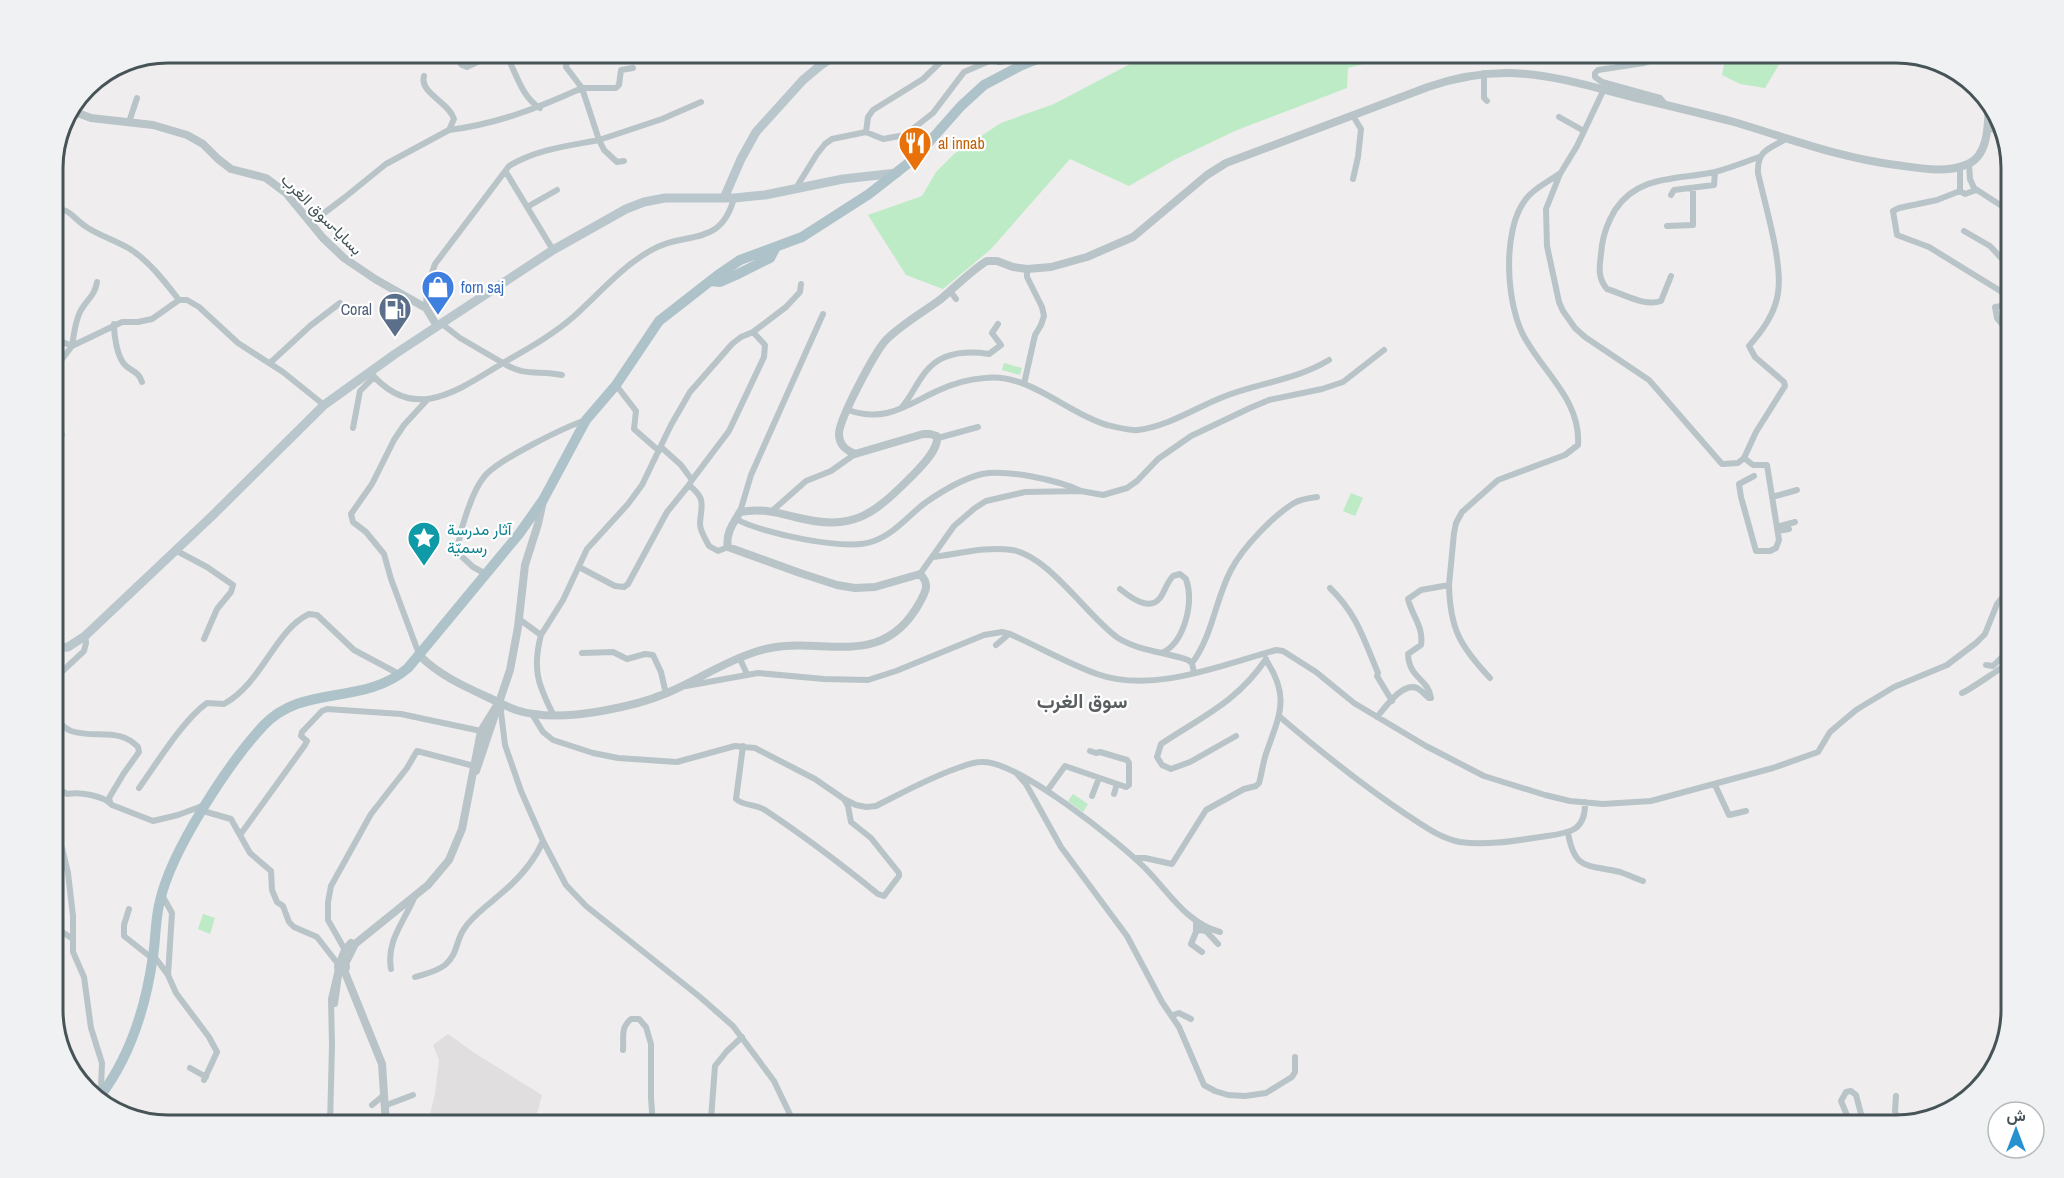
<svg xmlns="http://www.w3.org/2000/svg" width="2064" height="1178" font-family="'Archivo Narrow',Vazirmatn,sans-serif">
<rect width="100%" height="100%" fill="#efeded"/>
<path fill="#e0dede" d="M 448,1034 L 476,1054 L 542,1095 L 536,1117 L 525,1125 L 429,1125 L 428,1122 L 435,1094 L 439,1060 L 433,1045 Z"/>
<path fill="#bdebc5" d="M 1151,53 L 1407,53 L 1348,68 L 1347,88 L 1237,130 L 1174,160 L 1129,186 L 1070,159 L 991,249 L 943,289 L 906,275 L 868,215 L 922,196 L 936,172 L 954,154 L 1001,123 L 1054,104 Z
M 1446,53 L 1593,52 L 1593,53 L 1576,62 L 1540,54 L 1473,58 Z
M 1759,53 L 1759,52 L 1828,53 L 1786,53 L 1765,88 L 1740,84 L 1722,75 L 1724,64 Z
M 1004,363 L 1022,368 L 1020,375 L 1002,370 Z
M 1351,493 L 1363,498 L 1355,516 L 1343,511 Z
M 1073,794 L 1088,804 L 1083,812 L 1068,801 Z
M 203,914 L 215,918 L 210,934 L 198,929 Z"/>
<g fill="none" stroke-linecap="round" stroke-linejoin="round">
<path stroke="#b9c4c8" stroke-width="6" d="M 450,52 L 462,65 L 467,67 L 496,53 L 505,53 C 516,71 521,97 540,108
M 993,59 L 999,62 L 1019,59 L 1021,60 L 1022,65
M 1484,73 L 1484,98 L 1487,101
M 1604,89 L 1577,146 L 1560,174 L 1546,209 L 1547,246 L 1559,302 L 1563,311 L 1575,328 L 1585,337 L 1649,380 L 1722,464 L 1738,463 L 1744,458 L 1756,432 L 1785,386 L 1784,382 L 1755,357 L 1749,346 C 1762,331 1775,314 1778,293 C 1783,263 1765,205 1758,173 C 1757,150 1769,149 1786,139
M 1665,104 L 1660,98 L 1602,82 L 1595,77 L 1595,73 L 1598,70 L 1644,63 L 1662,57 L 1709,61 L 1722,59 L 1727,52
M 1559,117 L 1584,131
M 129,122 L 137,98
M 1987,128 L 2002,132
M 449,130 C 497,124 538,108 582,88 L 566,67 L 567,60 L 565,52
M 866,132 L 868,117 L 873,110 L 923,79 L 951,52
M 624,161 L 617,162 L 604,150 L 599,140 L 662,119 L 701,102
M 1969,164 L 1970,179 L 1974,188 L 2011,212
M 1960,167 L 1960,191 L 1937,200 L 1899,208 L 1893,211 L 1897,235 L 1929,247 L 2002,292
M 506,172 L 553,250
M 1353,179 L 1358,157 L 1361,129 L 1353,116
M 796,188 L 817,154 L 825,144 L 832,139 L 866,132 L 883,139 L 905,135 L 933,113 L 964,72 L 1010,52
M 1960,191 L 1965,194 L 1976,190
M 1671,195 L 1674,190 L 1714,185 L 1715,172
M 527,207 L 557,190
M 53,209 C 70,207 74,220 88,228 C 101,236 116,241 130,249 C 149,261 165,282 179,300
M 311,223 L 344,198 L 386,164 L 449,130 L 454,119 C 449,102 419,93 424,76
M 1667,226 L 1693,225 L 1693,188
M 1964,231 L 1990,246 L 2003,260 L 2011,259
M 1671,276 L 1661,301 C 1644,307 1624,294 1607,289 C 1595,275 1601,261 1602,245 C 1604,231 1608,222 1615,210 C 1639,174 1678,180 1715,172 C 1730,168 1745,162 1759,157
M 950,291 L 956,299
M 426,308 L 427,288 L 435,264 L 509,166 C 537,149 568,146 599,140 L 582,88 L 616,88 L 619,85 L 621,70 L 633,68
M 2011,313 L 2001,306 L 1995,307 L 1997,318 L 2011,335
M 114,324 C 114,336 117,358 126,366 C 133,372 139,372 142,382
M 442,324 L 460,338 L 503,363 C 527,349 551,336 572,318 C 597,296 618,270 648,252 C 684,229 720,250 734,198
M 753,332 L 786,307 L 800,292 L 801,284
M 53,338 L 72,346 C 74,334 75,322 80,312 C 86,300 95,296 97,282
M 270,363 L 310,326 L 340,303
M 53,371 L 72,346 L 122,322 L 138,322 L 152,319 L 179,300 L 187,300 L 199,307 L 238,343 L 283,372 L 324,405
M 370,372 C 413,424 457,391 503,363 C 525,377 538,370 562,375
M 1024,384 L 1035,335 L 1041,325 L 1044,316 L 1042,307 L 1027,277 L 1027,269
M 616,385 L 636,411 L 634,429 L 659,451
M 902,407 C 913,395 918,378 930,367 C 945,352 969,351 989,354 L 1001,345 L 992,333 L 998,324
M 848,410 C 885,423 905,406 937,391 C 952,384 969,379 985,378 C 1030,373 1066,413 1107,425 C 1115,427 1130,431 1138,430 C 1169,426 1195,408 1223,397 C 1258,383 1296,380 1329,360
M 53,425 L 61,431 L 62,435 L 53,448
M 353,428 L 360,391 L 374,377
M 938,438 L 978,427
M 661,447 L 681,465 L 692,480 L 689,485 C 707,500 701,504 700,524 C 700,531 706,540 709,546 L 718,551 L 728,547
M 1744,458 L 1753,465 L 1767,465 L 1779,540 L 1776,548 L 1770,551 L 1756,551 L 1741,497 L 1739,484 L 1754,476
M 1772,497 L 1797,490
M 772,511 L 806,481 L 831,471 L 855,454
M 740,512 L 751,475 L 823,314
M 736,519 C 761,533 847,552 874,541 C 894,534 908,516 925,503 C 942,491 962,479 982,474 C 1006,469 1058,480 1081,491
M 1777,527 L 1795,522
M 1778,531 L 1789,529
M 175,550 L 207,567 L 233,585 L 231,592 L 217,609 L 204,639
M 933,557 C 958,554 987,546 1012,550 C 1048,555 1088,617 1118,638 C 1139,651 1165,652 1188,660 L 1192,663 L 1194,673
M 579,567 L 615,586 L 624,587 L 628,584 L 667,512 L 689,485
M 486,574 L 473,567 L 457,552 C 459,533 472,491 484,477 C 497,460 565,427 586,420
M 920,574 L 954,526 L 975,508 L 986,501 L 1025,492 L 1081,491 L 1103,495 L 1127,488 L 1137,481 L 1158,459 L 1191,436 L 1250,408 L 1269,400 L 1322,389 L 1343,382 L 1384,350
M 1449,585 C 1450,629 1460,646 1490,678
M 1330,588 C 1357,614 1364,640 1378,673 L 1377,676 L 1392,701
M 1120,589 C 1130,597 1149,612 1160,598 C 1165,591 1167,582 1173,576 L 1180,574 L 1186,579 C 1194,602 1185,642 1162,653
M 519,619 L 541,635 L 563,600 L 587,549 L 628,504 L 642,485 L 671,425 L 690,392 L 732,344 L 741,337 L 753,332 L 765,345 L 764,357 L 729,431 L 692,480
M 541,635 C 532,669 538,685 554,716
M 996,645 L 1009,634
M 582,653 L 613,652 L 627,659 L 645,654 L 653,655 L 661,672 L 666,694
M 419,654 L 391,579 L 384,554 L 366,532 L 353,522 L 351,514 L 372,484 L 394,440 L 404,425 L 427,400
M 739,657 L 747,674
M 1192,663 C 1213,635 1215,600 1231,570 C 1243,547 1273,516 1294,503 C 1301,499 1309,498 1317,497
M 1986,665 L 1993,666 L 2011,648
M 53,680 L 84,651 L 86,643 L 85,636
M 686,686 L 758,673 L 824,679 L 868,680 L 896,671 L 984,635 L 1002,632 L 1010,634 C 1039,647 1067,663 1097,674 C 1153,694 1222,665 1276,650 L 1283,651 L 1316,672 L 1354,703 L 1426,746 L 1484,776 L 1545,795 L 1570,801 L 1603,804 L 1651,801 L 1773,768 L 1818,752 L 1830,732 L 1856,710 L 1894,687 L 1947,665 L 1976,643 L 1985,634 L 1997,604 L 2008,590 L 2011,590
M 1962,693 C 1966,692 2006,665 2011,661
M 502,705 L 501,712 L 505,745 L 521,791 L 543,841 L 566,885 L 586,906 L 700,997 L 733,1026 L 774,1081 L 795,1125
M 532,714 L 543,732 L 553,740 L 593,753 L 618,758 L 677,762 L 735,746 L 755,748 L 815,779 L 844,799 L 856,805 L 866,807 L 876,806 C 902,793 927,779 955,769 C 964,766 972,762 981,762 C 1016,759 1119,842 1145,868 C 1169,892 1186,923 1220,932
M 53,717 C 60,722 63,728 71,731 C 96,739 119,727 138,747 L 139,752 L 124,773 L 109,798 L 110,802
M 1280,717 C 1321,752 1362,785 1407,815 C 1424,826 1440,838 1460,842 C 1488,846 1519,840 1547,836 C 1571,833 1586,830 1585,802
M 1377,717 C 1385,708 1402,682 1417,688 C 1421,690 1425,695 1429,698 L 1431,698 C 1428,678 1409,679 1408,654 L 1421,645 C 1424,627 1412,616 1408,599 L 1421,590 L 1449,585 L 1454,533 L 1456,523 L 1462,512 L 1498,480 L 1565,455 L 1578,445 C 1581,402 1546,375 1526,340 C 1506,308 1501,230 1526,199 C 1534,188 1548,182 1559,174
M 1236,736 L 1190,762 L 1171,769 L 1162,765 L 1157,757 L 1161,744 C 1203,716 1237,702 1266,659
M 743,746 L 736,799 C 743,806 756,804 765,810 C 804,836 841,864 878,894 L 884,896 L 899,876 L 899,873 L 871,838 L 851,822 L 848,806 L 844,799
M 1018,775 L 1026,784 L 1061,847 L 1127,936 L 1162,1002 L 1179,1027 L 1204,1085 L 1215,1091 L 1228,1095 L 1245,1096 L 1266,1093 L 1292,1077 L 1295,1072 L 1295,1057
M 53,785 L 67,794 C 80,792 103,795 112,805 L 153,821 L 178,815 L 202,806
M 1715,785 L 1729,815 L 1746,811
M 139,788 C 157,763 183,720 207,703 L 224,704 C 263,682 275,630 309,614 L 317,615 L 354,650 L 399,674
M 1047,791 L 1065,766 L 1126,787 L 1129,785 L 1129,763 L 1127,760 L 1100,752 L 1096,753 L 1090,751
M 1114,794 L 1117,784
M 1092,796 L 1099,778
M 203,811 L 231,819 L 250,853 L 271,871 L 272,890 L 277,902 L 283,906 L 289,922 L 294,927 L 317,937 L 338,964
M 1568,833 C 1575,872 1588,864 1620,872 C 1628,875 1635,878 1643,881
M 240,835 L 305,745 L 307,741 L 301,736 L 302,732 L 322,711 L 327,709 L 401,714 L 481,731
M 53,838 L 62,848 L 68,873 L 73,916 L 73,952 L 84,977 L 91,1028 L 102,1063 L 101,1087 L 110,1110
M 1135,858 L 1145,858 L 1172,864 L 1206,810 L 1244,789 L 1256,786 L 1259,783 C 1262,773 1263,761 1267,751 C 1280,714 1290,696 1266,660
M 162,895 L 172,913 L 168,975
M 129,909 L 124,925 L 124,936 L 153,959
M 1196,921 L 1196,932 L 1191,944 L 1202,952
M 53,926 L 73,939
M 1196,932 L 1199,930 L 1206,931 L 1218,944
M 345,950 L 328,920 L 328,902 L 331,886 L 371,814 L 407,768 L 417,751 L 474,766
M 154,956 L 168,975 L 176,993 L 209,1037 L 217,1052 L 204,1080
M 391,969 C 386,941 404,922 414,898
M 415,977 C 425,974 436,972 445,965 C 458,954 456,940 464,929 C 472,916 486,907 497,897 C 517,881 533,864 543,841
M 335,1004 L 339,975
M 1173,1015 L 1179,1013 L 1191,1019
M 623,1050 C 624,1038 620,1028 631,1019 L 639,1019 L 646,1027 L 651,1044 L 651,1098 L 653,1125
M 190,1068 L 206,1077
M 1896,1096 L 1895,1111 L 1898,1125
M 372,1105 L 384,1095
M 384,1106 L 413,1095
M 330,1125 L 332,1045 L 331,999 L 338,969
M 709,1125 L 711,1119 L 715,1066 L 727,1051 L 742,1037
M 1675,1125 L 1687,1125
M 1772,1125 C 1784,1120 1796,1121 1809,1125
M 1851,1125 L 1841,1101 L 1846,1092 L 1851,1091 L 1856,1095 L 1864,1125"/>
<path stroke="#b9c4c8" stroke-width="8" d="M 75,112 L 91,118 L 153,125 L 187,135 L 203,144 L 218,159 L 231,169 L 266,178 L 286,193 L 323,238 L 344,258 L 375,279 L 426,308 L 437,326
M 419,655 C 441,677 468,688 496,701 C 511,708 517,712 534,714 C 570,720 634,707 667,693 C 698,680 725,661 758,651 C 819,632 880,675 920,602 C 926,591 930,584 920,574 L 875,587 L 855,588 L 837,585 L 800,573 L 728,547 C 725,534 734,522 740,512 C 760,508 775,512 795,517 C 854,532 873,515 913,475 C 922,466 939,449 937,436 L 930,434 L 923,434 L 855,454 C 846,450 839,445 839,434 C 839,419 875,352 886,340 C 902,324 922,313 941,299 C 954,288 973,269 987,261 L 997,261 L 1013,267 L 1027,269 L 1051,267 L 1087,257 L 1133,237 L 1207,175 L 1226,163 L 1428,87 C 1507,60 1555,77 1632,97 C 1666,105 1700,113 1734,122 C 1788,138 1840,158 1896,165 C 1919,168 1945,174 1968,164 C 1989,155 1988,123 1989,103
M 476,771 L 510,670 L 518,627 L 525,565 L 538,524 L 543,501
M338 967a4 4 0 1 1 8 0a4 4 0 1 1-8 0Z
M 340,963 L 345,950 L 351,943
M 345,964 L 355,944 L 428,885 L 449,860 L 462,829 L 481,731 L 499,702
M 344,970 L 382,1064 L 386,1125"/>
<path stroke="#b9c7cd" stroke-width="9" d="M 724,198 L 741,159 L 756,132 L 803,80 L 821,65 L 841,52
M 53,648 L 68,647 L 85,636 L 212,516 L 324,405 L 395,354 L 553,250 L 626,209 L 644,202 L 665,198 L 734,198 L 765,195 L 843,179 L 897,173"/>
<path stroke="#aec2ca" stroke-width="10" d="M 711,281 L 720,282 L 736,275 L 770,258 L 776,247
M 98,1099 C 130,1058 146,1006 153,956 C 156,938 155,919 160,901 C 171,851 228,764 263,726 C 303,683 362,707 408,668 L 519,534 L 543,500 L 586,420 L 616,385 L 659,321 L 718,275 L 740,260 L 802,237 L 869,194 L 915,158 L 961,106 L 984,85 L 1022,65 L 1055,52"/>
</g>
<defs>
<g id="restaurant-pin" transform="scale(1.725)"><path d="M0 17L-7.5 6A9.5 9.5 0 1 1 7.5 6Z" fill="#e8710a" stroke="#fff"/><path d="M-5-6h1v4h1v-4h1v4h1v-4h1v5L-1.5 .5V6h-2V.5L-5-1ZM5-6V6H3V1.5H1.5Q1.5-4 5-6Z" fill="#fff"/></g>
<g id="shop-pin" transform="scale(1.725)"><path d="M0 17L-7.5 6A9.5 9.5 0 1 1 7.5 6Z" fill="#3f7fe0" stroke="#fff"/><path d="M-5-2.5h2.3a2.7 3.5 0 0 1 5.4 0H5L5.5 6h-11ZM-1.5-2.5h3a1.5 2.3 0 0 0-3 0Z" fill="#fff"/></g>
<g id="fuel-pin" transform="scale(1.725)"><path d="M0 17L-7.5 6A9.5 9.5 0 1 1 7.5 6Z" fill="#5c6f8a" stroke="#fff"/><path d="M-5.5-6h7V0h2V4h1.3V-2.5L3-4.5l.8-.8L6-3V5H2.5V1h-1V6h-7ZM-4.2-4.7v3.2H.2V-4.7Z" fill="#fff"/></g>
<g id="sight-pin" transform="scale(1.725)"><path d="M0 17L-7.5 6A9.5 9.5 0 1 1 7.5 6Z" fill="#0f9aa8" stroke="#fff"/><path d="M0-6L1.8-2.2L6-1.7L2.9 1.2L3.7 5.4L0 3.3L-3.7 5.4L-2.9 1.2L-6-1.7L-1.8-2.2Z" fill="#fff"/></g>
</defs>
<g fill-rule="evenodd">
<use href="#restaurant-pin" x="915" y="143"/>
<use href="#shop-pin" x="438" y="287"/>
<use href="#fuel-pin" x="395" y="309"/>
<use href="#sight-pin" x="424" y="538"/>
</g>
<g text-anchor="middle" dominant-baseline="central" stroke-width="4.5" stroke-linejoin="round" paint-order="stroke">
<g font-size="16" fill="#c56008" stroke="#fff" text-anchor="start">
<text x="938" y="143">al innab</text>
</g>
<g font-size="16" fill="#465458" stroke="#fff">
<text transform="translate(322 214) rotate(45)">بسايا-سوق الغرب</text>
</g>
<g font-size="16" fill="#366cbe" stroke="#fff" text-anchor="start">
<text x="461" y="287">forn saj</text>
</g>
<g font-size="16" fill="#4e5e75" stroke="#fff" text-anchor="end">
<text x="372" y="309">Coral</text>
</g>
<g font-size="16" fill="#0d838f" stroke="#fff" text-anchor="start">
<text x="447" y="529">آثار مدرسة<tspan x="447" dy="18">رسميّة</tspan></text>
</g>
<g font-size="20" font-weight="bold" fill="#5a5e61" stroke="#fff">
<text x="1082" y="700">سوق الغرب</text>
</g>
</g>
<path d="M0 0H2064V1178H0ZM168 63H1896A105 105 0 0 1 2001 168V1010A105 105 0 0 1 1896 1115H168A105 105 0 0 1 63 1010V168A105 105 0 0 1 168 63Z" fill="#f0f1f2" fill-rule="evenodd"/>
<path fill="none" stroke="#465458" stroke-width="3" d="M168 63H1896A105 105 0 0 1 2001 168V1010A105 105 0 0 1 1896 1115H168A105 105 0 0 1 63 1010V168A105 105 0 0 1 168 63Z"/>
<g transform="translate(2016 1130)"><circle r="28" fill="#ffffff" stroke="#b5bbbc" stroke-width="1.5"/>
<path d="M0-4.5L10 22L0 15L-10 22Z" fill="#2693d0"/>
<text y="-9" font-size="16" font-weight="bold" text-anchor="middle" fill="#465458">ش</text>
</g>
</svg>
